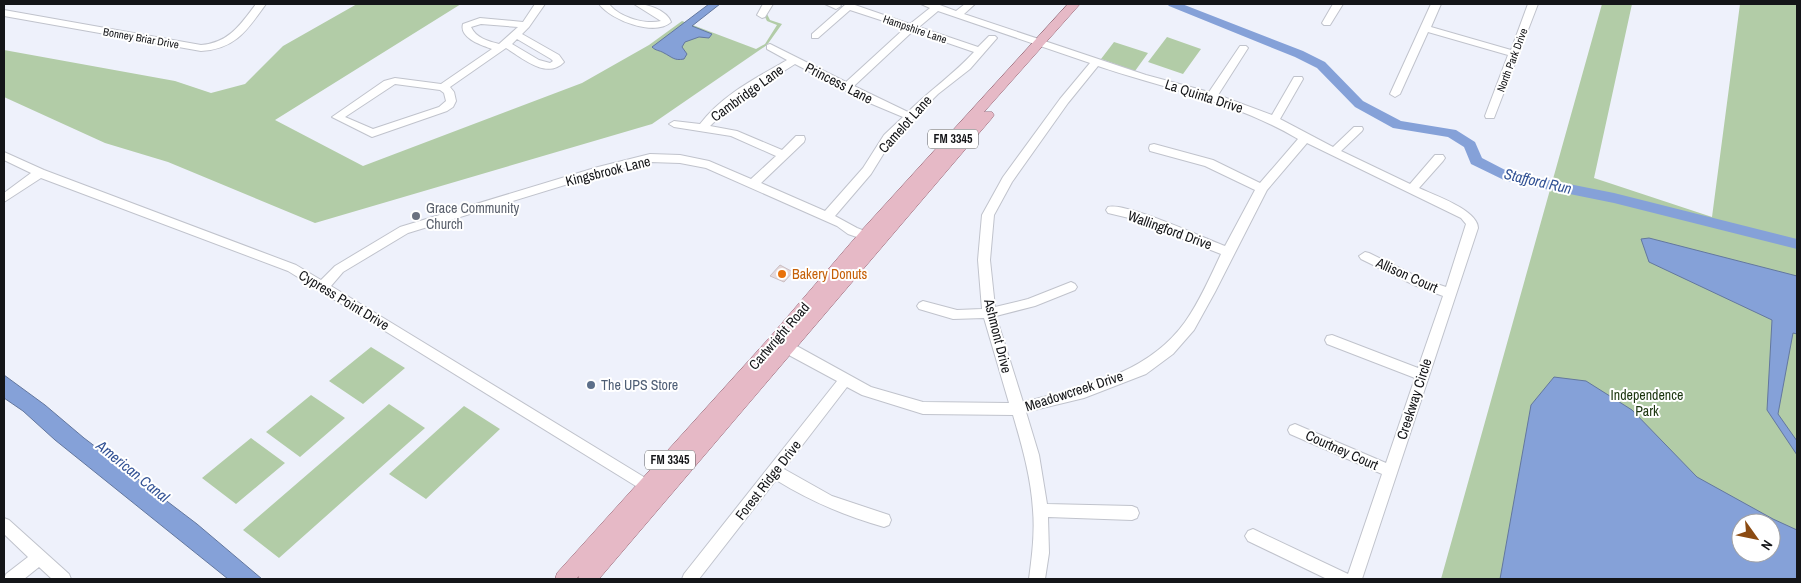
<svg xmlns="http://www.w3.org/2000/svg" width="1801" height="583" font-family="'Archivo Narrow',sans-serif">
<rect width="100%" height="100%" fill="#eef1fb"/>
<path fill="#b2cca7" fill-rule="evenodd" d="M 357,4 L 461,4 L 275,120 L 363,166 L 582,83 L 649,45 L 682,21 L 756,49 L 765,44 L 777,25 L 767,21 L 760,7 L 764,4 L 768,4 L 764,8 L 770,20 L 782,24 L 767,45 L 652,124 L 315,223 L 168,162 L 105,143 L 4,97 L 4,50 L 175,81 L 211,93 L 245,84 L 283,46 Z
M 1602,4 L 1632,4 L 1594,178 L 1712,217 L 1740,4 L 1797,4 L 1797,579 L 1441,579 ZM 1741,523 L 1771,523 L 1771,553 L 1741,553 Z
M 1167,37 L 1201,49 L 1183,74 L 1148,62 Z
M 1114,42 L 1148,53 L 1135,71 L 1101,59 Z
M 371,347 L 405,368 L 363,404 L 329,381 Z
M 311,395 L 345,418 L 300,457 L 266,432 Z
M 389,404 L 425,428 L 279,558 L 243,530 Z
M 464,406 L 500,429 L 426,499 L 389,474 Z
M 251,438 L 285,463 L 236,504 L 202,478 Z"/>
<path fill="#85a1d8" stroke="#63779e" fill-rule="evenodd" d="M 709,4 L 720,4 L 692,26 L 712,34 L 709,38 L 699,37 L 685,42 L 682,47 L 687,54 L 684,59 C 674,61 672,57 664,53 C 659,50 656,51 652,47 Z
M 1649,238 L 1797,276 L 1797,334 L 1793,333 L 1778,414 L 1797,441 L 1797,455 L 1767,410 L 1772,320 L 1649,262 L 1641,239 Z
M 4,375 L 45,405 L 84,438 L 197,524 L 262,579 L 228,579 L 55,440 L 23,411 L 4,398 Z
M 1554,377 L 1586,381 L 1632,410 L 1697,477 L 1773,519 L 1797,530 L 1797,579 L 1500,579 L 1531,405 ZM 1741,523 L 1771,523 L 1771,553 L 1741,553 Z"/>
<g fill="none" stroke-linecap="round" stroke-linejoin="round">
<path fill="#85a1d8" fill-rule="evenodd" d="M 1167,4 L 1182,4 L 1303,51 L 1325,62 L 1363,101 L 1401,121 L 1456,130 L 1475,142 L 1482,158 L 1509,172 L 1614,193 L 1797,239 L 1797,249 L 1614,203 L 1506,181 L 1471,164 L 1464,147 L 1448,137 L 1393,128 L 1355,107 L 1317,68 L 1295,57 L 1169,6 Z"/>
</g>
<path fill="#e3d8dc" stroke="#cbc0c3" d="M 780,265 L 793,272 L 784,282 L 770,276 Z"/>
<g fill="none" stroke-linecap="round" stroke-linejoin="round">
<g stroke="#c0c3cc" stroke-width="2">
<path id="minor" d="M 256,4 L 266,4 C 247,30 236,49 201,51 L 4,16 L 4,10 L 201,45 C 229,43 241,24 256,4 Z
M 535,4 L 545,4 L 529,27 L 522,34 L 559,55 L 564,62 C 547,80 522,58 506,48 L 450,87 L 454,92 L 456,101 L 453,107 L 447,111 L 372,137 L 332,117 L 384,81 L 395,78 L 441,84 L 492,49 C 481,45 459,38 463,24 L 480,18 L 523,22 ZM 481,24 L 518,27 L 499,44 C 488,41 476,38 471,27 ZM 517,39 L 551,59 L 553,61 L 550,63 L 539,60 L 512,44 ZM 395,84 L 440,90 L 444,93 L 446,101 L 439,107 L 373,129 L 345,117 Z
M 599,4 L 609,4 C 619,17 645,25 661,21 L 634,4 C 646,3 667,10 671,22 C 654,37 611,20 599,4 Z
M 763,4 L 773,4 L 765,17 L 762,18 L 757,15 Z
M 825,4 L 839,4 L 841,6 L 836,9 Z
M 846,4 L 852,4 L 910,24 L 930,8 L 921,4 L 937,4 L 956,11 L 965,4 L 975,4 L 964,14 L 1146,75 L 1209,92 L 1240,46 L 1246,46 L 1248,48 L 1218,95 L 1272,115 L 1294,77 L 1302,77 L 1303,79 L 1280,119 L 1333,147 L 1354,127 L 1362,127 L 1363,129 L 1362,131 L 1341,151 L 1410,184 L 1435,155 L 1443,155 L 1445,158 L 1443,161 L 1419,188 C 1434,195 1478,210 1478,228 L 1362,579 L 1327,579 L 1248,541 L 1245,536 L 1248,531 L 1253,529 L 1348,574 L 1382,474 L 1290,434 L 1288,430 L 1290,426 L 1295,424 L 1386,463 L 1415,378 L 1327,344 L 1325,340 L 1327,336 L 1332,335 L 1418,368 L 1443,296 L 1414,285 L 1361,259 L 1359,256 L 1365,252 L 1369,253 L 1422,279 L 1446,287 L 1466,224 L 1461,218 L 1307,143 L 1267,190 L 1215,292 L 1194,330 L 1173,354 L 1146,374 L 1084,398 L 1026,412 L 1039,455 L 1047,504 L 1132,506 L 1137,508 L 1139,513 L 1137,518 L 1132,520 L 1048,517 L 1049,553 L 1045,579 L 1029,579 C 1032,556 1035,533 1033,510 C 1031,477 1022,446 1013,415 L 923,414 L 862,395 L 847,387 L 784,469 L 832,496 L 889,515 L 891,520 L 889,525 L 884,527 C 845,516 810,501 776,480 L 699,579 L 682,579 L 684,574 L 837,381 L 774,347 L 772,343 L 774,339 L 779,338 L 784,339 L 871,387 L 923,402 L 1009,403 L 984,318 L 953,319 L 919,309 L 917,306 L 919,303 L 923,301 L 957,310 L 982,309 L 978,260 L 982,215 L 1003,177 L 1060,99 L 1090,63 L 938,11 L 919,27 L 978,47 L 989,36 L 995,36 L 997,38 L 970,69 L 938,94 L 892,140 L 871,174 L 835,216 L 857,228 L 878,236 L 880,239 L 878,242 L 874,243 L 848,234 L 837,226 L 706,168 L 680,163 L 650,162 L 604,173 L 408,233 L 343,272 L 331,286 L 657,485 L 659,490 L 657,495 L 652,496 L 288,271 L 41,178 L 4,202 L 4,193 L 31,173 L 4,160 L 4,152 L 44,170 L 296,265 L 321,280 L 335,266 L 400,227 L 598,167 L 650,154 L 680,155 L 709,161 L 751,179 L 776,156 L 731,136 L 674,127 L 669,124 L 674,121 L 700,124 C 722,95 756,78 787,60 L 767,49 L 767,45 L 770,44 L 846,82 L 905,28 L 850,10 L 818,38 L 812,38 L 812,34 ZM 913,31 L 974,52 C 954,74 929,91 908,112 L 854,86 ZM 795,64 L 872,104 L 903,117 L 884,135 L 863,168 L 825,211 L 761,183 L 804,142 L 805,139 L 804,136 L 796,136 L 782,150 L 737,131 L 710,126 L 735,102 ZM 1098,66 C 1166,89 1236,102 1298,139 L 1260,183 L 1213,160 L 1154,144 L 1150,145 L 1149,148 L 1150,151 L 1205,166 L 1255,190 L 1225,246 C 1204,238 1126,202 1108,207 L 1106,210 L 1108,213 L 1129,218 L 1221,254 C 1210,277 1200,301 1185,322 C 1147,375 1082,387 1023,402 L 996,316 L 1035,306 L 1075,290 L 1077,287 L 1075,284 L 1071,282 L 1028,299 L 995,307 L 990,260 L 994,215 L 1012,182 L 1068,103 Z
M 1333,4 L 1343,4 L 1330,25 L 1324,25 L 1322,23 Z
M 1431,4 L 1441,4 L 1431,27 L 1511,50 L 1528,4 L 1538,4 L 1494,118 L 1486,118 L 1485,116 L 1508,55 L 1428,32 L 1400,94 L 1395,97 L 1390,94 Z
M 4,518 L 9,520 L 69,574 L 71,579 L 52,579 L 39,567 L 24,579 L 4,579 L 6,574 L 28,557 L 4,534 Z"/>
</g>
<g stroke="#916170" stroke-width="1">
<path id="major" d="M 1068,4 L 1080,4 L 984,112 L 992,112 L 994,115 L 992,118 L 599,579 L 578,579 L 579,576 L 576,579 L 555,579 L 557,573 L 770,337 L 861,231 Z"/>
</g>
<use href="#minor" fill="#fff" fill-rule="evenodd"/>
<use href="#major" fill="#e6b9c6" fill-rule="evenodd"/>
</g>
<circle fill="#6b7280" stroke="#fff" stroke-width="2" cx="416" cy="216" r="5"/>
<circle fill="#e8710a" stroke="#fff" stroke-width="2" cx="782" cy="274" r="5"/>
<circle fill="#5c6f8a" stroke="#fff" stroke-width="2" cx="591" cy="385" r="5"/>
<g text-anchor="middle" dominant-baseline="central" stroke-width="4" stroke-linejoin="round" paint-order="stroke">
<g font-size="11" fill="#141518" stroke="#fff">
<text transform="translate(915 29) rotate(19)">Hampshire Lane</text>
<text transform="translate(141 38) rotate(10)">Bonney Briar Drive</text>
<text transform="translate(1512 60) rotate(-69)">North Park Drive</text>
</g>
<g fill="#fff" stroke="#5a5b5d" stroke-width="1">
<rect x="928" y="129.5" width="50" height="19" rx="4"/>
<rect x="645" y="450.5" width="50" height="19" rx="4"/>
</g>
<g font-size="12" font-weight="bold" fill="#141518">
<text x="953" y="139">FM 3345</text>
<text x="670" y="460">FM 3345</text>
</g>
<g font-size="14" fill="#141518" stroke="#fff">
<text transform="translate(839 83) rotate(27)">Princess Lane</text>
<text transform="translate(747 93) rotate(-36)">Cambridge Lane</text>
<text transform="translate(1204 96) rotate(18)">La Quinta Drive</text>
<text transform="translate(905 124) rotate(-48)">Camelot Lane</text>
<text transform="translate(608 171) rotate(-14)">Kingsbrook Lane</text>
<text transform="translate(1170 230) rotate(20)">Wallingford Drive</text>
<text transform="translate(1407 275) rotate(24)">Allison Court</text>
<text transform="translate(344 300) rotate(31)">Cypress Point Drive</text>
<text transform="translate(779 336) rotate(-49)">Cartwright Road</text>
<text transform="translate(998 336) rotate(76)">Ashmont Drive</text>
<text transform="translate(1074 391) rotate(-18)">Meadowcreek Drive</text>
<text transform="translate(1414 399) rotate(-72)">Creekway Circle</text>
<text transform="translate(1342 450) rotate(24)">Courtney Court</text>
<text transform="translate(768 480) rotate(-52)">Forest Ridge Drive</text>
</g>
<g font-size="14" fill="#5b616d" stroke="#fff" text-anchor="start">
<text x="426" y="208">Grace Community<tspan x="426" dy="16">Church</tspan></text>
</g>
<g font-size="14" fill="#c56008" stroke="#fff" text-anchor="start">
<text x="792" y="274">Bakery Donuts</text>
</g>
<g font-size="14" fill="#4e5e75" stroke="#fff" text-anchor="start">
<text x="601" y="385">The UPS Store</text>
</g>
<g font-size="14" fill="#1a340d" stroke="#fff">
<text x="1647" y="395">Independence<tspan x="1647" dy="16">Park</tspan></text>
</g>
<g font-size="15" font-style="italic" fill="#325295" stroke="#fff">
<text transform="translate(1538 181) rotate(13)">Stafford Run</text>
<text transform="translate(133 471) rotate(39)">American Canal</text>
</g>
</g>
<rect width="1801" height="583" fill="none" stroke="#141518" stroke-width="10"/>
<g transform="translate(1756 538) rotate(123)"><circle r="24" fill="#ffffff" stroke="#a1a1a3"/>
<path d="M0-4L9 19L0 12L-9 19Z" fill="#8b4b12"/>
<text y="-8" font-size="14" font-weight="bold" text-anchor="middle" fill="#141518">N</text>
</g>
</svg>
